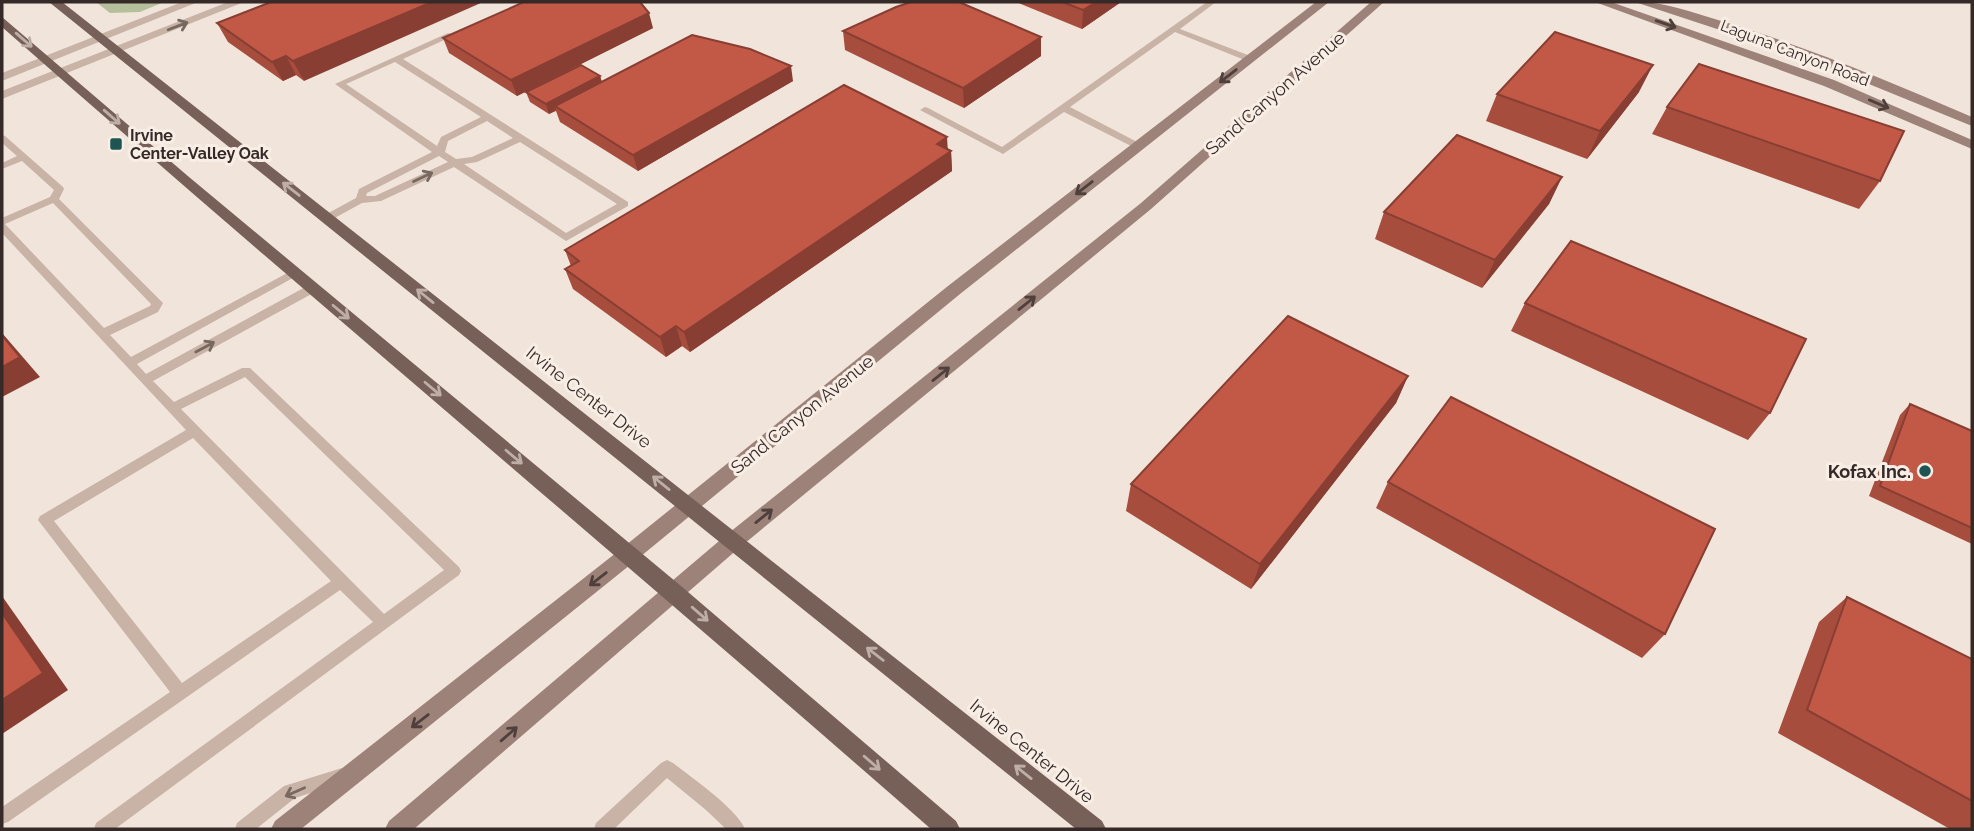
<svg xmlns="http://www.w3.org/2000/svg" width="1974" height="831" font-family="Raleway,sans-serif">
<rect width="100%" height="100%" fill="#f1e4da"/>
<path fill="#b6bf9b" d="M 96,2 L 164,2 L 140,12 L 110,13 Z"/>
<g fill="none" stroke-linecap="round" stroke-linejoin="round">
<path fill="#c8b3a6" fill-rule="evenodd" d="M 1207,2 L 1216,2 L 1180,29 L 1253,57 L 1253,61 L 1247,61 L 1175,32 L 1070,107 L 1141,144 L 1141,148 L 1135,148 L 1064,112 L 1003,154 L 920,110 L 925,107 L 928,108 L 1002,147 Z
M 448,33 L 455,35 L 403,59 L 628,202 L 628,206 L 566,241 L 454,167 L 381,201 L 362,203 L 331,220 L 323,220 L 323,216 L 356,198 L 359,189 L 432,152 L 335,84 ZM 395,62 L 481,117 L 441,137 L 437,146 L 346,84 ZM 487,121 L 513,138 L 472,157 L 456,159 L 445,152 L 448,141 ZM 520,142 L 617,204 L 566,233 L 464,164 L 477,162 ZM 439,156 L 448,162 L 375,196 L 366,196 L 367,193 Z
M 2,135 L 5,136 L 63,187 L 64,189 L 59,199 L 163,303 L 158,312 L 110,335 L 131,357 L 291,271 L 299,271 L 300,274 L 137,364 L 146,374 L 309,285 L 317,285 L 318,288 L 317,291 L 153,381 L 174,402 L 242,368 L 250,368 L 459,567 L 461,571 L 459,575 L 115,829 L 94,829 L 96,823 L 373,622 L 340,590 L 8,822 L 2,824 L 2,807 L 170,692 L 38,520 L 40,516 L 186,430 L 2,233 L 2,218 L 50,197 L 54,190 L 22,161 L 2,169 L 2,163 L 17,156 L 2,143 ZM 53,203 L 151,304 L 150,306 L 104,328 L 5,224 ZM 245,377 L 444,570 L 384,614 L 181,409 ZM 193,438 L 331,581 L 182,683 L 54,521 Z
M 667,760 L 673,763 C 691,777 737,809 745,829 L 726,829 L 706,810 L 667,778 L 614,829 L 594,829 L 596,823 L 661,763 Z
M 342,768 L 348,771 L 350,776 L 348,781 L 295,798 L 256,829 L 235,829 L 237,823 L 284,786 Z"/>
<path fill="#c8b3a6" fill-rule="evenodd" d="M 182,2 L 198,2 L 2,81 L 2,73 Z
M 228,2 L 244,2 L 2,99 L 2,91 Z"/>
<path fill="#9c8278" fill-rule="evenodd" d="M 1316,2 L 1329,2 L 960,294 L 635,561 L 301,829 L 271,829 L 275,821 L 621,549 L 948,286 Z
M 1371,2 L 1384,2 L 1151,209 L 739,548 L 414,829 L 385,829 L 389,821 L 725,536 L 1141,203 Z
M 1595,2 L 1611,2 L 1834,80 L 1972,140 L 1972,149 L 1824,86 Z
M 1635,2 C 1663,1 1691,12 1718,20 C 1805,46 1889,81 1972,117 L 1972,126 L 1805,58 Z"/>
<path fill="#766058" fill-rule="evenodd" d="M 49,2 L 62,2 L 1102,821 L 1106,829 L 1076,829 Z
M 2,17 L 189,177 L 681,586 L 956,821 L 960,829 L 931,829 C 623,560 309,297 2,27 Z"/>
</g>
<path fill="#a74d3d" d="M 271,2 L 304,81 L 296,75 L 283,81 L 228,42 L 217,23 Z
M 1016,2 L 1121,2 L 1082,29 Z
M 653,28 L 517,96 L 449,53 L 443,38 Z
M 843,31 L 1041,37 L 1041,56 L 964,108 L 845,50 Z
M 600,76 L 602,82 L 793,81 L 638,171 L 560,122 L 556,111 L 549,114 L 530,102 L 526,92 Z
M 1639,92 L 1587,159 L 1486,121 L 1497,94 Z
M 1667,107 L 1880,181 L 1859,209 L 1652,134 Z
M 948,150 L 951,151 L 952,171 L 690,352 L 682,346 L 666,357 L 573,289 L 565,269 L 571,266 L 565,250 Z
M 1562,177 L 1549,204 L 1482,288 L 1375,239 L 1384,212 Z
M 1525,303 L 1770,413 L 1748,440 L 1511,331 Z
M 1408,376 L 1396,403 L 1251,589 L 1126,511 L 1131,484 Z
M 1910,404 L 1972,431 L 1972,544 L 1869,496 L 1900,415 Z
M 1388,482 L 1665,634 L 1642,658 L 1376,508 Z
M 1847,597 L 1972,659 L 1972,829 L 1950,829 L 1778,733 L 1819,622 Z"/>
<path fill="#883e32" d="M 432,2 L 483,2 L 304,81 L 293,61 Z
M 1096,2 L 1121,2 L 1082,29 L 1083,10 Z
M 649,13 L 653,28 L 517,96 L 511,80 Z
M 1041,37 L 1041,56 L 964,108 L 963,88 Z
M 286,56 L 296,75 L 283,81 L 272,62 Z
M 1653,65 L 1639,92 L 1587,159 L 1600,131 Z
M 791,66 L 793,81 L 638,171 L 633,155 Z
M 600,76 L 603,86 L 555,106 L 556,110 L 549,114 L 546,104 Z
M 947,137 L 948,153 L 951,151 L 952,171 L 690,352 L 684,332 Z
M 1562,177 L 1549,204 L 1482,288 L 1495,260 Z
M 676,326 L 682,346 L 666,357 L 660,337 Z
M 2,333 L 40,377 L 2,397 Z
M 1408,376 L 1396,403 L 1251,589 L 1260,564 Z
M 2,596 L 68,690 L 2,734 Z"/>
<path fill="#c25947" stroke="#883e32" stroke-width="2" d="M 271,2 L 432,2 L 293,61 L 286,56 L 272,62 L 217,23 Z
M 524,2 L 640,2 L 649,13 L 511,80 L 443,38 Z
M 911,2 L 959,2 L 1041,37 L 963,88 L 843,31 L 896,7 Z
M 1062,2 L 1096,2 L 1083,10 Z
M 1555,32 L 1653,65 L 1600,131 L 1497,94 Z
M 692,35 L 750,49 L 791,66 L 633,155 L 555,106 Z
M 1699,64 L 1904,131 L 1880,181 L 1667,107 Z
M 581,65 L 600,76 L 546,104 L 526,92 Z
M 844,85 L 947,137 L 937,144 L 951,151 L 684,332 L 676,326 L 660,337 L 565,269 L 579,261 L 565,250 Z
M 1457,135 L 1562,177 L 1495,260 L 1384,212 Z
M 1571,241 L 1806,339 L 1770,413 L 1525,303 Z
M 1288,316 L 1408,376 L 1260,564 L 1131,484 Z
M 2,335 L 20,357 L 2,367 Z
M 1451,397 L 1715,529 L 1665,634 L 1388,482 Z
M 1910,404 L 1972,431 L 1972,528 L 1880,486 Z
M 1847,597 L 1972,659 L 1972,801 L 1807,710 Z
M 2,613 L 43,673 L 2,700 Z"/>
<defs><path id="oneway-shaft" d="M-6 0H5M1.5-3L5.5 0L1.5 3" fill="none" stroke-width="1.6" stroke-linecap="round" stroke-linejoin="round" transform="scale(1.75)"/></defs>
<g stroke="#4f403b">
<use href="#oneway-shaft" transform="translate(1666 24) rotate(19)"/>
<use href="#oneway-shaft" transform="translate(1228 76) rotate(142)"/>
<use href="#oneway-shaft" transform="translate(1879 104) rotate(23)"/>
<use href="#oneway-shaft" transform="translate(1084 188) rotate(142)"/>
<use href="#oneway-shaft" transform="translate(1027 303) rotate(-39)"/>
<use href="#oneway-shaft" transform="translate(941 374) rotate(-39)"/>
<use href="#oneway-shaft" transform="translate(764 516) rotate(-39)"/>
<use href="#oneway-shaft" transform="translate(598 579) rotate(142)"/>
<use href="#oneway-shaft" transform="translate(420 721) rotate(142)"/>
<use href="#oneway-shaft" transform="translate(509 734) rotate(-41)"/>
</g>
<g stroke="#776860">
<use href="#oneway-shaft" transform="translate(178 26) rotate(-21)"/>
<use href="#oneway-shaft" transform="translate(423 177) rotate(-25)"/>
<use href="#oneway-shaft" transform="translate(205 347) rotate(-28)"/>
<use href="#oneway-shaft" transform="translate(295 792) rotate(156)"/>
</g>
<g stroke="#beaea6">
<use href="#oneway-shaft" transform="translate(24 40) rotate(41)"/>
<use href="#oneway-shaft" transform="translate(112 117) rotate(41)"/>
<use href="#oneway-shaft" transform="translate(291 189) rotate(-142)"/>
<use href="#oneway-shaft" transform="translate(425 296) rotate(-141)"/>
<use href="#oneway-shaft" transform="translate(341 312) rotate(40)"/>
<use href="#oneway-shaft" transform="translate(433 389) rotate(40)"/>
<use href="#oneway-shaft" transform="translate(514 457) rotate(40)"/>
<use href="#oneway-shaft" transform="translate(661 483) rotate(-141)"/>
<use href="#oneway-shaft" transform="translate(700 614) rotate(41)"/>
<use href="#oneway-shaft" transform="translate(875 654) rotate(-142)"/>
<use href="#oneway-shaft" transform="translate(872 763) rotate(41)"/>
<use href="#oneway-shaft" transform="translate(1023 772) rotate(-141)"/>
</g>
<g fill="#1e5553" stroke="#f8eee6" stroke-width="2.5">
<rect x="109" y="137" width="14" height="14" rx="3.5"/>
<circle cx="1925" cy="471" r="7"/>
</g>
<g text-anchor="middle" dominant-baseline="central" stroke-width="6" stroke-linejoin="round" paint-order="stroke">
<g font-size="16" fill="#352a27" stroke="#f8eee6">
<text transform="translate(1795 53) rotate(21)">Laguna Canyon Road</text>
</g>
<g font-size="16" font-weight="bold" fill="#352a27" stroke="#f8eee6" text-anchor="start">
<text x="130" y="135">Irvine<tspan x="130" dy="18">Center-Valley Oak</tspan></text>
</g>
<g font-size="18" fill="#352a27" stroke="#f8eee6">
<text transform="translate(1275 93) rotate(-41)">Sand Canyon Avenue</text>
<text transform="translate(589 397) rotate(38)">Irvine Center Drive</text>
<text transform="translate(802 414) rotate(-39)">Sand Canyon Avenue</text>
<text transform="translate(1032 751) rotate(39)">Irvine Center Drive</text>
</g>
<g font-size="18" font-weight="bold" fill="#352a27" stroke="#f8eee6" text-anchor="end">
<text x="1911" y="471">Kofax Inc.</text>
</g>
</g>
<rect width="1974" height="831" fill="none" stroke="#352a27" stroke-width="7"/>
</svg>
